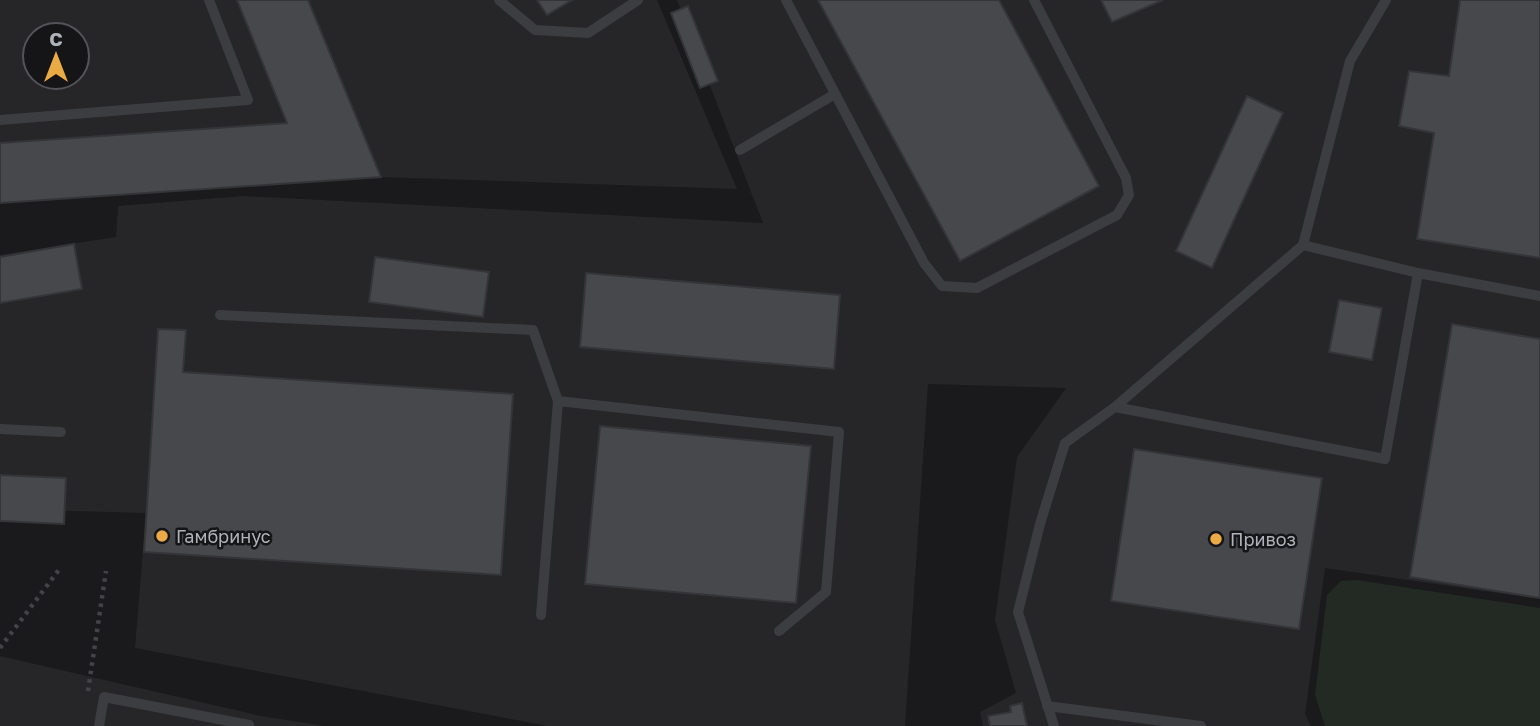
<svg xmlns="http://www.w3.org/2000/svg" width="1540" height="726" font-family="'Golos Text',sans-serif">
<rect width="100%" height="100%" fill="#1a1a1c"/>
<path fill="#262629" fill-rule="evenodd" d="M 0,0 L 657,0 L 737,189 L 381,177 L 0,203 ZM 35,35 L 77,35 L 77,77 L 35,77 Z
M 677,0 L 1540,0 L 1540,599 L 1325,568 L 1305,714 L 1311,726 L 983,726 L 980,712 L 1016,693 L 995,620 L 1017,457 L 1066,388 L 928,384 L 905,726 L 548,726 L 135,648 L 146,513 L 0,509 L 0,255 L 116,237 L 118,206 L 243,196 L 763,223 Z
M 0,656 L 261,716 L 325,726 L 0,726 Z"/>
<path fill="#222a23" d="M 1357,580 L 1540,608 L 1540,726 L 1325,726 L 1315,695 L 1327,595 L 1341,581 Z"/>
<path fill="#47484c" stroke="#343538" stroke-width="2" d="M 237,0 L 308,0 L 381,177 L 0,203 L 0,143 L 287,123 Z
M 537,0 L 572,0 L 547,15 Z
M 818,0 L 999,0 L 1099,186 L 960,261 Z
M 1101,0 L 1163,0 L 1112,22 Z
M 1460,0 L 1540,0 L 1540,258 L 1417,239 L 1434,133 L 1399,126 L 1409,71 L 1449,76 Z
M 688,6 L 718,81 L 700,88 L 671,13 Z
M 1247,96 L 1283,113 L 1212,268 L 1176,251 Z
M 74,244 L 82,289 L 0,303 L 0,257 Z
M 375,257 L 489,272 L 483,317 L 369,302 Z
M 586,273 L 840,295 L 834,369 L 580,347 Z
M 1339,300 L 1382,308 L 1372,360 L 1329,352 Z
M 1452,324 L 1540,339 L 1540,598 L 1410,577 Z
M 158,329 L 186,330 L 183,372 L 513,394 L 501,575 L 144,552 Z
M 600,426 L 811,446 L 796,603 L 585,584 Z
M 1134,449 L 1322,478 L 1299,629 L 1111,601 Z
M 0,475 L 66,478 L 64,524 L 0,521 Z
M 1022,703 L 1027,726 L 990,726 L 988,716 L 1011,712 L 1010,706 Z"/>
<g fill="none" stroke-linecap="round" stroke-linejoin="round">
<path stroke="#414448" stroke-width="4.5" stroke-dasharray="3.5 5" stroke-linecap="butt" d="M 0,648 L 61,567
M 88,691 L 106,571"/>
<path stroke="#3b3d41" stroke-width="10" d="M 499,0 L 535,30 L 588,33 L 638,0
M 786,0 L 924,263 L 942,286 L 977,288 L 1117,215 L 1129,195 L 1126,178 L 1034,0
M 0,120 L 248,100 L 209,0
M 740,150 L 835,94
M 1303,245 L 1350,61 L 1386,0
M 220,315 L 533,330 L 558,401 L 839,432 L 826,592 L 779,631
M 1115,407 L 1385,459 L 1418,273
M 0,429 L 61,432
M 541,615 L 558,401
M 1047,706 L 1201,726
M 99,726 L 104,697 L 249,725
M 1054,726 L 1018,612 L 1040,524 L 1065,443 L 1115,407 L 1303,245 L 1418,273 L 1540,296"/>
</g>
<g fill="#eaaa45" stroke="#151517" stroke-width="2.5">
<circle cx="162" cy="536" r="7"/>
<circle cx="1216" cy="539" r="7"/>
</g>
<g text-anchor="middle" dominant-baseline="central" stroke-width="5" stroke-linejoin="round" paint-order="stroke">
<g font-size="18" fill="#aeb2bb" stroke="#151517" text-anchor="start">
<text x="176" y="536">Гамбринус</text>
<text x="1230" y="539">Привоз</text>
</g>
</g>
<g transform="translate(56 56)"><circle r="33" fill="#151517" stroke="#525459" stroke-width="2"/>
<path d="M0-5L12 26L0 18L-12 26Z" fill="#eaaa45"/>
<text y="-10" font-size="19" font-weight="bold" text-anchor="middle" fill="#aeb2bb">С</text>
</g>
</svg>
